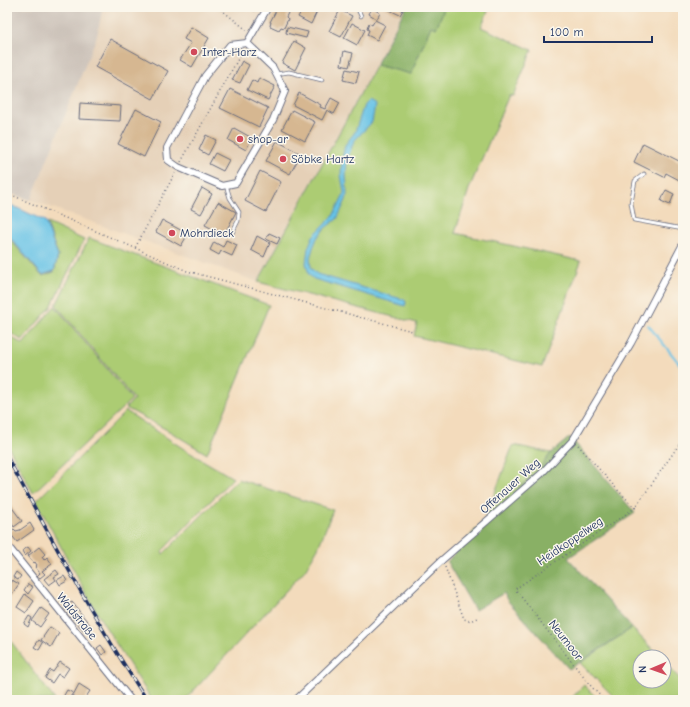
<svg xmlns="http://www.w3.org/2000/svg" width="690" height="707" font-family="'Comic Neue',sans-serif">
<rect width="100%" height="100%" fill="#fbf7ec"/>
<filter id="ink" filterUnits="userSpaceOnUse"><feTurbulence type="fractalNoise" baseFrequency=".025" numOctaves="2"/><feDisplacementMap in="SourceGraphic" scale="8" xChannelSelector="R" yChannelSelector="G"/><feConvolveMatrix kernelMatrix="1 2 1 2 8 2 1 2 1" color-interpolation-filters="sRGB"/></filter>
<filter id="wash" filterUnits="userSpaceOnUse"><feTurbulence type="fractalNoise" baseFrequency=".012" numOctaves="4" result="noise"/><feDisplacementMap in="SourceGraphic" scale="16" xChannelSelector="R" yChannelSelector="G"/><feGaussianBlur stdDeviation="0.9" result="paint"/><feColorMatrix in="noise" values="0 0 0 0 0 0 0 0 0 0 0 0 0 0 0 0 0 1.4 0 .05"/><feComposite in="paint" operator="in"/></filter>
<g filter="url(#wash)">
<rect width="100%" height="100%" fill="#f3dbbc"/>
<path fill="#e5d0b7" d="M 103,7 L 406,7 L 376,65 L 258,282 L 31,200 L 97,36 Z"/>
<path fill="#ccc2b9" d="M 7,7 L 103,7 L 97,36 L 31,200 L 7,193 Z"/>
<path fill="#accc73" stroke="#647e68" d="M 445,7 L 490,7 L 481,27 L 532,50 L 513,96 L 509,95 L 469,189 L 455,233 L 581,261 L 542,367 L 414,336 L 417,323 L 258,282 L 376,65 L 411,74 L 431,26 L 436,28 Z
M 47,223 L 84,240 L 51,307 L 22,340 L 7,331 L 7,236 L 42,276 L 54,272 L 58,256 Z
M 89,238 L 269,305 L 207,454 L 169,431 L 126,408 L 134,399 L 56,305 Z
M 55,306 L 132,399 L 33,493 L 7,444 L 7,335 L 23,344 Z
M 126,411 L 187,451 L 233,478 L 162,551 L 163,554 L 238,479 L 333,510 L 318,548 L 305,570 L 185,700 L 152,700 L 98,615 L 36,501 Z
M 513,445 L 551,453 L 539,469 L 485,519 Z
M 632,628 L 660,657 L 640,657 L 640,681 L 664,681 L 664,662 L 683,682 L 683,698 L 681,700 L 617,700 L 580,663 Z
M 7,636 L 55,700 L 7,700 Z
M 584,685 L 599,700 L 570,700 Z"/>
<path fill="#89b065" stroke="#527062" d="M 406,7 L 445,7 L 436,28 L 431,26 L 411,74 L 376,65 Z
M 570,437 L 635,513 L 568,558 L 632,628 L 569,669 L 507,600 L 504,593 L 475,610 L 447,562 L 485,519 L 539,469 L 551,453 Z"/>
<path fill="#68c3e6" stroke="#4279a2" d="M 368,101 L 375,105 L 372,122 L 354,141 L 347,160 L 346,175 L 347,194 L 346,200 L 337,219 L 325,228 L 317,238 L 313,248 L 310,258 L 311,268 L 317,274 L 405,300 L 406,303 L 405,306 L 314,279 L 309,275 L 306,263 L 308,248 L 313,236 L 333,216 L 343,196 L 344,192 L 341,175 L 342,159 L 345,145 L 355,132 L 364,105 Z
M 7,203 L 45,221 L 58,256 L 54,271 L 42,275 L 7,234 Z"/>
<g fill="none" stroke-linecap="round" stroke-linejoin="round">
<path stroke="#68c3e6" stroke-width="2" d="M 648,325 L 683,368"/>
</g>
<g id="blocks">
<path fill="#d6b791" d="M 247,7 L 257,7 L 255,11 Z
M 278,7 L 291,7 L 286,17 L 288,19 L 284,28 L 281,27 L 279,30 L 270,26 L 271,22 L 270,22 Z
M 304,7 L 319,7 L 311,24 L 298,17 Z
M 383,7 L 396,7 L 403,10 L 400,15 Z
M 372,8 L 380,13 L 377,19 L 369,14 Z
M 340,10 L 352,16 L 341,37 L 329,31 Z
M 375,20 L 385,25 L 377,40 L 367,35 L 369,30 L 367,29 L 369,23 L 372,25 Z
M 352,23 L 365,30 L 357,45 L 344,38 Z
M 191,27 L 209,38 L 192,67 L 180,60 L 191,43 L 184,39 Z
M 287,27 L 308,32 L 306,38 L 286,33 Z
M 110,39 L 168,71 L 153,99 L 95,67 Z
M 294,41 L 306,48 L 295,70 L 282,63 Z
M 344,51 L 353,53 L 349,67 L 341,65 Z
M 242,61 L 249,65 L 240,83 L 232,80 Z
M 346,69 L 359,72 L 356,83 L 343,80 Z
M 259,78 L 275,86 L 268,100 L 247,90 L 252,80 L 257,83 Z
M 230,89 L 268,108 L 259,127 L 220,108 Z
M 299,93 L 321,105 L 320,107 L 325,109 L 331,98 L 340,103 L 334,114 L 327,110 L 322,120 L 293,105 Z
M 80,103 L 121,106 L 120,121 L 79,119 Z
M 136,109 L 161,122 L 144,157 L 118,144 Z
M 292,110 L 315,122 L 305,141 L 282,129 Z
M 234,128 L 252,138 L 246,150 L 228,140 Z
M 206,135 L 216,140 L 208,155 L 199,150 Z
M 277,141 L 301,154 L 290,174 L 266,161 Z
M 643,143 L 683,163 L 683,182 L 666,173 L 664,177 L 634,162 Z
M 215,153 L 229,160 L 223,171 L 209,164 Z
M 260,171 L 281,182 L 266,212 L 245,201 Z
M 202,188 L 212,194 L 201,214 L 191,209 Z
M 666,190 L 674,194 L 670,205 L 661,201 Z
M 218,202 L 236,212 L 224,235 L 205,225 Z
M 162,220 L 188,234 L 181,246 L 156,232 Z
M 269,233 L 280,238 L 277,244 L 266,239 Z
M 257,236 L 270,243 L 264,257 L 251,250 Z
M 226,240 L 237,245 L 232,256 L 221,251 L 219,255 L 210,250 L 214,242 L 223,247 Z
M 7,501 L 22,521 L 14,527 L 9,519 L 7,520 Z
M 30,523 L 34,530 L 17,542 L 9,532 L 14,529 L 16,531 L 20,530 Z
M 28,547 L 31,551 L 25,556 L 22,551 Z
M 39,547 L 45,554 L 42,557 L 44,560 L 47,557 L 52,564 L 42,571 L 45,574 L 40,578 L 37,576 L 40,573 L 35,567 L 37,565 L 35,562 L 34,563 L 28,556 Z
M 56,570 L 59,574 L 54,577 L 56,580 L 49,585 L 44,579 Z
M 16,572 L 21,576 L 18,580 L 13,577 Z
M 64,576 L 67,581 L 60,585 L 57,580 Z
M 12,580 L 19,584 L 9,598 L 7,596 L 7,587 Z
M 28,584 L 33,587 L 28,594 L 24,590 Z
M 25,594 L 34,601 L 26,613 L 17,607 Z
M 72,602 L 90,625 L 83,630 L 64,608 Z
M 41,608 L 49,614 L 40,627 L 32,621 Z
M 29,616 L 32,618 L 28,627 L 24,624 Z
M 50,627 L 59,633 L 51,647 L 41,640 Z
M 39,640 L 43,643 L 39,650 L 34,647 Z
M 101,645 L 106,652 L 102,655 L 97,648 Z
M 60,662 L 69,668 L 63,677 L 58,674 L 52,683 L 45,678 L 50,670 L 53,672 Z
M 79,684 L 90,691 L 84,700 L 78,700 L 72,697 Z
M 67,690 L 73,693 L 68,700 L 63,697 Z"/>
</g>
</g>
<g filter="url(#ink)">
<use href="#blocks" fill-opacity="0" stroke="#676b7f" stroke-width="1"/>
<g fill="none" stroke-linecap="round" stroke-linejoin="round">
<g stroke="#676b7f" stroke-width="4.5">
<path id="lane" d="M 357,7 L 361,16
M 276,74 L 289,72 L 322,80
M 644,174 L 635,181 L 631,203 L 634,220 L 683,229
M 226,185 L 230,198 L 239,212 L 238,221 L 232,233"/>
</g>
<g stroke="#676b7f" stroke-width="8">
<path id="street" d="M 247,43 L 273,68 L 285,91 L 273,120 L 236,183 L 222,186 L 178,167 L 168,160 L 167,148 L 205,76 L 230,45 Z
M 247,43 L 268,7
M 7,545 L 131,700
M 296,700 L 442,560 L 541,474 L 573,440 L 631,343 L 683,244"/>
</g>
<path stroke="#676b7f" stroke-width="1.5" stroke-dasharray="1 3" stroke-linecap="butt" d="M 218,7 L 248,31
M 181,162 L 243,50
M 7,193 L 135,248 L 175,173
M 135,248 L 187,271 L 412,331
M 578,445 L 614,486 L 635,508 L 515,589 L 589,684 L 604,700
M 635,508 L 683,439
M 445,567 L 464,619 L 470,621 L 477,618"/>
<use href="#lane" stroke="#fff" stroke-width="3"/>
<use href="#street" stroke="#fff" stroke-width="6"/>
<g stroke="#1b2f5e" stroke-width="3.5">
<path id="rail" d="M 7,457 C 52,539 95,622 147,700"/>
</g>
<use href="#rail" stroke="#fbf7ec" stroke-width="2" stroke-dasharray="6" stroke-linecap="butt"/>
</g>
</g>
<g fill="#d1495b" stroke="#fbf7ec" stroke-width="1.5">
<circle cx="194" cy="52" r="4"/>
<circle cx="240" cy="139" r="4"/>
<circle cx="283" cy="159" r="4"/>
<circle cx="172" cy="233" r="4"/>
</g>
<g text-anchor="middle" dominant-baseline="central" stroke-width="3" stroke-linejoin="round" paint-order="stroke">
<g font-size="12" fill="#1b2f5e" stroke="#fbf7ec" text-anchor="start">
<text x="202" y="52">Inter-Harz</text>
<text x="248" y="139">shop-ar</text>
<text x="291" y="159">Söbke Hartz</text>
<text x="180" y="233">Mohrdieck</text>
</g>
<g font-size="12" fill="#1b2f5e" stroke="#fbf7ec">
<text transform="translate(510 486) rotate(-42)">Offenauer Weg</text>
<text transform="translate(570 541) rotate(-34)">Heidkoppelweg</text>
<text transform="translate(77 616) rotate(51)">Waldstraße</text>
<text transform="translate(566 640) rotate(52)">Neumoor</text>
</g>
</g>
<rect width="690" height="707" fill="none" stroke="#fbf7ec" stroke-width="24"/>
<g transform="translate(652 669) rotate(268)"><circle r="19" fill="#fbf7ec" stroke="#a1a7b3"/>
<path d="M0-3L7 15L0 10L-7 15Z" fill="#d1495b"/>
<text y="-6" font-size="11" font-weight="bold" text-anchor="middle" fill="#1b2f5e">N</text>
</g>
<path d="M544 36v6h108v-6" fill="none" stroke="#1b2f5e" stroke-width="2"/>
<text x="550" y="36" font-size="12" fill="#1b2f5e" stroke="#fbf7ec" stroke-width="3" paint-order="stroke">100 m</text>
</svg>
